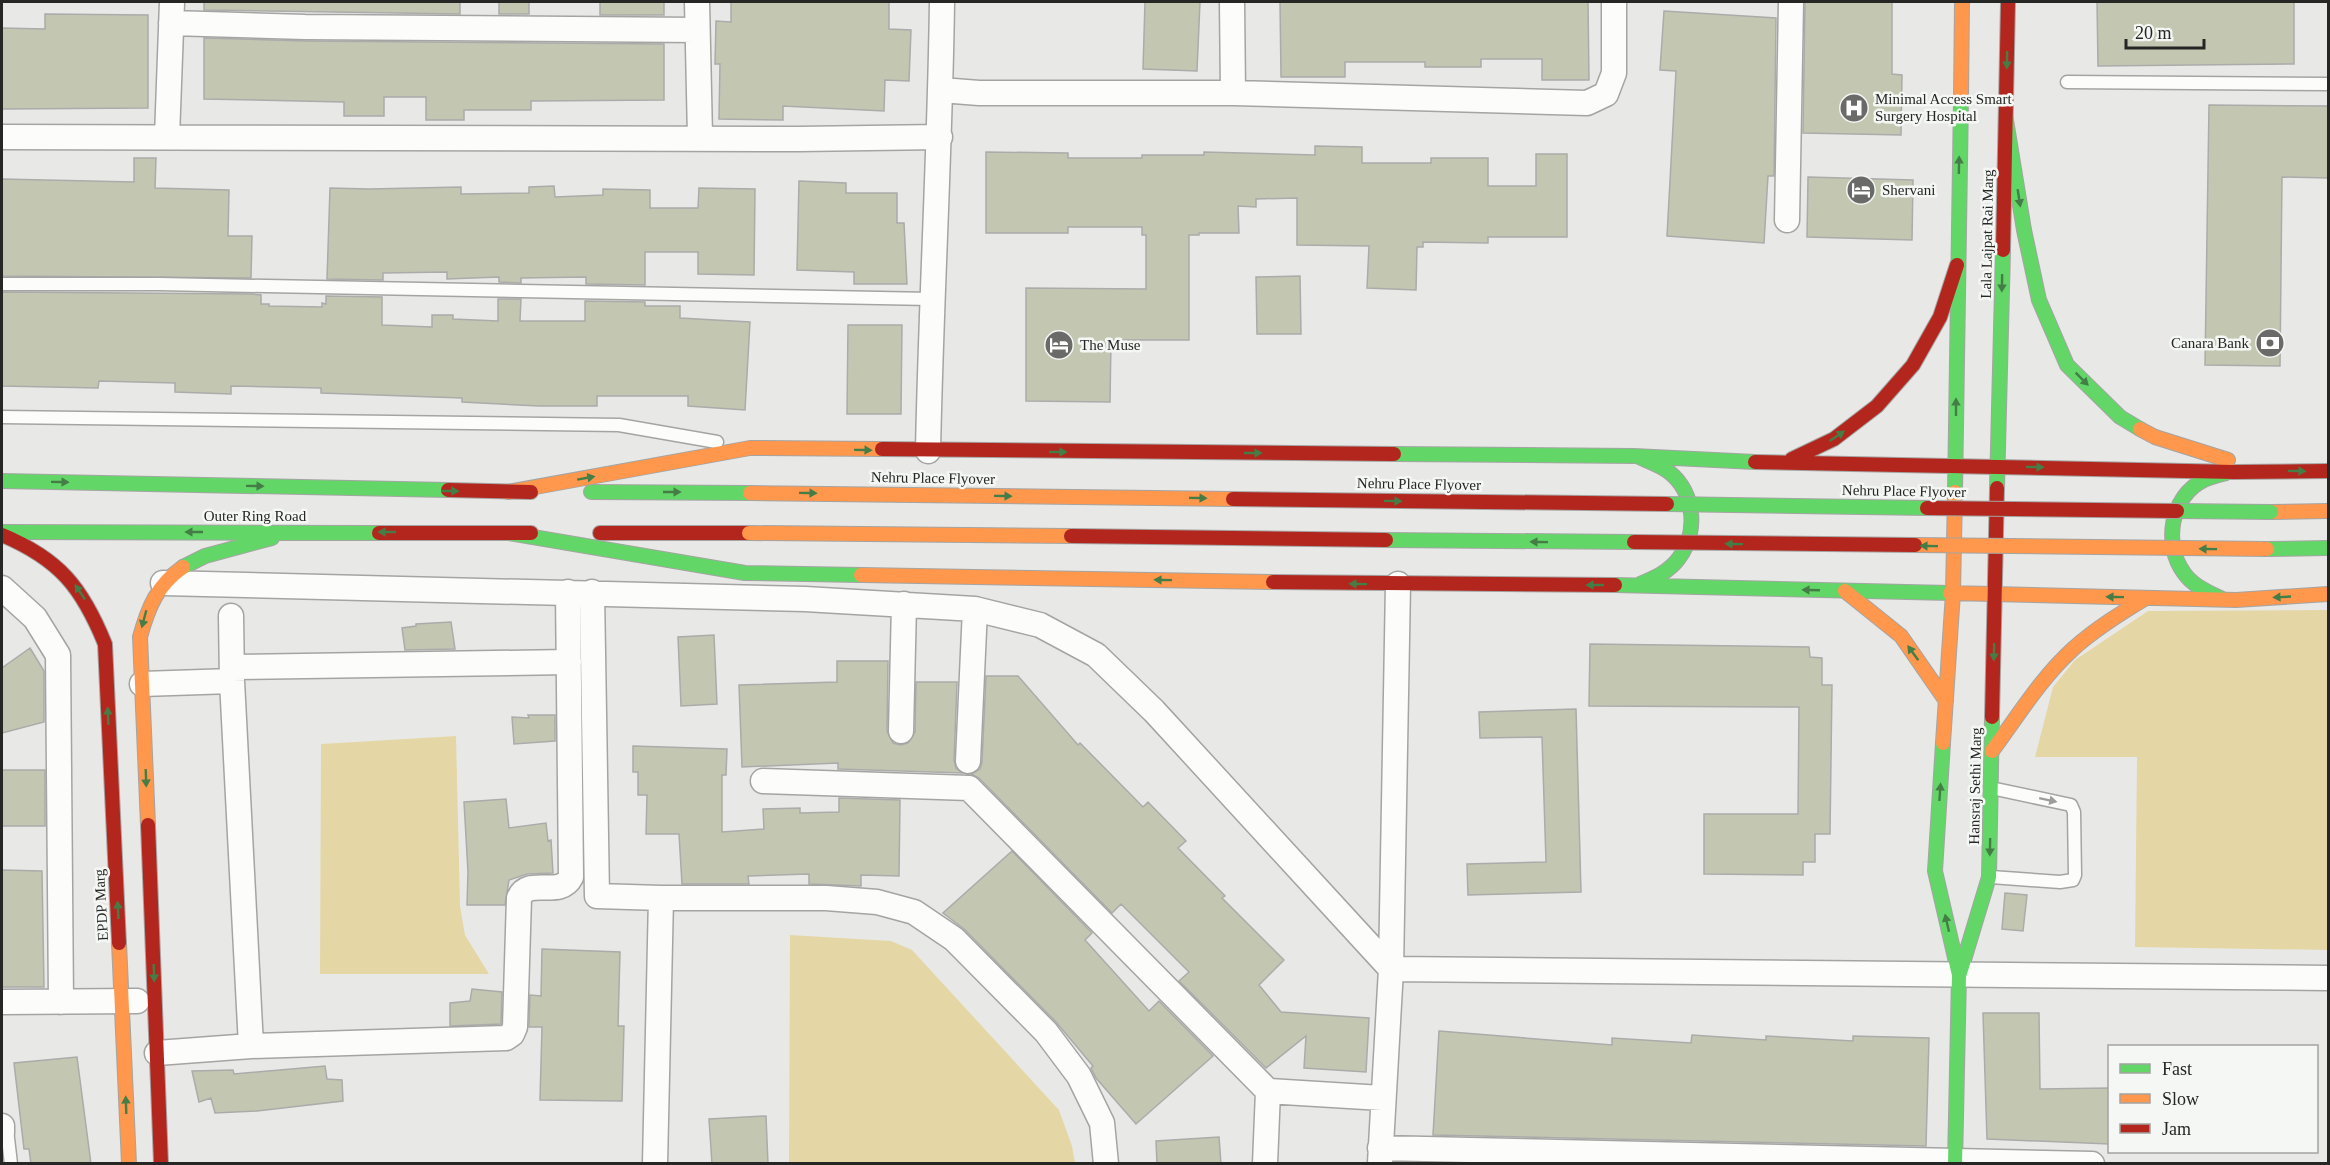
<svg xmlns="http://www.w3.org/2000/svg" width="2330" height="1165" font-family="Georgia,serif">
<rect width="100%" height="100%" fill="#e8e9e7"/>
<path fill="#e4d7a5" d="M 2328,610 L 2328,950 L 2135,947 L 2137,757 L 2035,757 L 2053,687 L 2075,660 L 2148,611 Z
M 456,736 L 460,906 L 465,935 L 489,974 L 320,974 L 321,744 Z
M 790,935 L 891,941 L 912,950 L 1059,1110 L 1072,1146 L 1075,1163 L 789,1163 Z"/>
<path fill="#c3c7b2" stroke="#ababaa" stroke-width="1.5" d="M 204,2 L 460,2 L 460,14 L 204,10 Z
M 499,2 L 529,2 L 529,14 L 499,14 Z
M 600,2 L 664,2 L 664,15 L 600,15 Z
M 731,2 L 889,2 L 889,29 L 911,30 L 909,81 L 885,80 L 884,111 L 783,106 L 783,120 L 719,119 L 720,64 L 715,64 L 716,21 L 731,22 Z
M 1145,2 L 1200,2 L 1197,71 L 1143,69 Z
M 1280,2 L 1588,2 L 1589,80 L 1542,80 L 1542,59 L 1481,59 L 1481,67 L 1425,67 L 1425,62 L 1345,62 L 1345,77 L 1281,77 Z
M 1805,2 L 1892,2 L 1892,74 L 1902,75 L 1901,135 L 1803,133 Z
M 2097,2 L 2294,2 L 2294,64 L 2098,66 Z
M 1664,11 L 1776,18 L 1774,176 L 1768,176 L 1764,243 L 1667,236 L 1676,71 L 1660,70 Z
M 45,14 L 148,15 L 148,108 L 2,109 L 2,28 L 45,29 Z
M 204,38 L 305,41 L 664,44 L 664,100 L 531,101 L 531,110 L 464,110 L 464,120 L 426,120 L 426,97 L 384,97 L 384,116 L 344,116 L 344,102 L 204,99 Z
M 2209,105 L 2328,106 L 2328,178 L 2282,177 L 2280,366 L 2205,365 Z
M 1315,146 L 1362,147 L 1362,163 L 1431,163 L 1431,158 L 1488,158 L 1488,186 L 1536,186 L 1536,154 L 1567,154 L 1567,237 L 1488,237 L 1488,243 L 1423,242 L 1423,247 L 1417,247 L 1416,290 L 1367,288 L 1369,246 L 1297,245 L 1297,198 L 1256,199 L 1256,207 L 1238,206 L 1239,233 L 1199,233 L 1199,235 L 1189,235 L 1189,340 L 1111,340 L 1110,402 L 1026,401 L 1026,288 L 1146,289 L 1146,235 L 1142,235 L 1142,227 L 1068,227 L 1068,233 L 986,233 L 986,152 L 1068,153 L 1068,158 L 1142,158 L 1142,155 L 1204,155 L 1204,152 L 1315,155 Z
M 134,158 L 156,158 L 155,188 L 229,190 L 228,236 L 252,236 L 251,278 L 2,276 L 2,179 L 134,182 Z
M 1808,177 L 1913,180 L 1912,240 L 1807,237 Z
M 799,181 L 846,183 L 846,193 L 897,193 L 897,223 L 904,223 L 907,284 L 854,284 L 854,272 L 797,270 Z
M 554,186 L 555,197 L 603,195 L 603,189 L 650,190 L 650,208 L 698,208 L 699,188 L 755,189 L 754,275 L 698,274 L 698,252 L 645,252 L 645,285 L 586,284 L 586,277 L 521,278 L 521,283 L 499,282 L 499,277 L 447,279 L 447,272 L 383,273 L 383,280 L 327,279 L 330,188 L 369,189 L 461,187 L 461,194 L 529,193 L 529,187 Z
M 1300,276 L 1301,334 L 1257,334 L 1256,277 Z
M 2,292 L 251,294 L 261,295 L 261,304 L 269,304 L 269,306 L 322,307 L 322,303 L 326,304 L 326,296 L 382,297 L 382,325 L 432,327 L 432,315 L 453,315 L 453,319 L 498,321 L 498,299 L 521,299 L 520,321 L 585,321 L 585,301 L 645,302 L 645,306 L 680,306 L 680,318 L 750,322 L 745,410 L 688,406 L 688,396 L 597,396 L 597,406 L 539,406 L 462,402 L 462,398 L 321,393 L 321,388 L 231,386 L 231,394 L 175,392 L 175,383 L 99,381 L 98,388 L 2,386 Z
M 848,325 L 902,325 L 901,414 L 847,414 Z
M 451,622 L 455,649 L 405,650 L 402,628 L 416,626 L 416,624 Z
M 714,635 L 717,704 L 681,706 L 678,637 Z
M 1590,644 L 1809,647 L 1810,657 L 1822,658 L 1822,685 L 1832,685 L 1830,834 L 1815,834 L 1815,862 L 1803,862 L 1803,875 L 1704,874 L 1704,814 L 1798,814 L 1799,707 L 1589,706 Z
M 30,648 L 44,671 L 44,722 L 2,733 L 2,668 Z
M 837,661 L 888,661 L 887,731 L 893,743 L 900,745 L 908,743 L 915,732 L 916,682 L 957,682 L 954,760 L 956,768 L 962,773 L 838,769 L 838,763 L 742,767 L 739,685 L 837,682 Z
M 986,676 L 1018,676 L 1078,745 L 1080,743 L 1143,807 L 1148,802 L 1186,841 L 1178,848 L 1225,896 L 1222,898 L 1284,960 L 1259,985 L 1281,1012 L 1369,1018 L 1366,1072 L 1304,1068 L 1306,1036 L 1266,1068 L 1179,981 L 1189,972 L 1121,904 L 1112,913 L 979,778 L 971,774 L 980,769 L 982,762 Z
M 1576,709 L 1581,892 L 1468,895 L 1467,864 L 1546,862 L 1542,737 L 1480,738 L 1479,712 Z
M 528,715 L 555,715 L 555,741 L 514,744 L 512,717 L 529,718 Z
M 633,746 L 727,749 L 726,775 L 722,775 L 722,832 L 764,829 L 763,809 L 800,808 L 800,813 L 839,812 L 839,798 L 900,800 L 899,876 L 861,875 L 861,886 L 809,884 L 809,874 L 748,876 L 749,884 L 682,884 L 679,834 L 646,834 L 647,795 L 638,795 L 638,772 L 633,772 Z
M 2,770 L 45,770 L 45,826 L 2,826 Z
M 506,799 L 509,828 L 546,823 L 548,841 L 551,840 L 553,873 L 527,874 L 509,880 L 505,905 L 467,905 L 468,872 L 464,802 Z
M 1012,851 L 1092,933 L 1085,940 L 1149,1011 L 1159,1001 L 1213,1056 L 1136,1124 L 1096,1078 L 1091,1068 L 1093,1066 L 1056,1022 L 964,929 L 943,913 Z
M 2,870 L 42,871 L 44,987 L 2,987 Z
M 2005,893 L 2027,895 L 2023,931 L 2002,929 Z
M 542,949 L 620,952 L 618,1026 L 624,1026 L 622,1101 L 540,1100 L 542,1027 L 529,1027 L 530,995 L 541,996 Z
M 472,989 L 502,992 L 501,1024 L 450,1026 L 450,1003 L 470,1001 Z
M 1983,1013 L 2039,1013 L 2040,1089 L 2109,1088 L 2109,1144 L 1987,1139 Z
M 1439,1031 L 1612,1045 L 1612,1038 L 1691,1043 L 1692,1035 L 1766,1040 L 1766,1036 L 1853,1041 L 1853,1036 L 1929,1038 L 1926,1146 L 1433,1135 Z
M 77,1057 L 91,1164 L 31,1164 L 29,1149 L 24,1149 L 14,1063 Z
M 325,1066 L 327,1079 L 342,1080 L 343,1101 L 257,1111 L 215,1113 L 211,1098 L 199,1102 L 192,1071 L 233,1070 L 234,1074 Z
M 766,1116 L 768,1164 L 712,1164 L 709,1119 Z
M 1219,1137 L 1221,1164 L 1157,1164 L 1156,1141 Z"/>
<g fill="none" stroke-linecap="round" stroke-linejoin="round">
<g stroke="#a4a5a3" stroke-width="15">
<path id="lane" d="M 2067,82 L 2328,84
M 2,284 L 159,284 L 931,299
M 2,417 L 619,425 L 717,442
M 1991,877 L 2060,882 L 2073,880 L 2075,875 L 2074,812 L 2071,805 L 1991,788
M 2,1132 L 8,1138 L 11,1164"/>
</g>
<g stroke="#a4a5a3" stroke-width="27">
<path id="street" d="M 697,2 L 700,137
M 1232,2 L 1233,93
M 171,23 L 305,27 L 697,30
M 941,90 L 979,93 L 1233,93 L 1587,103 L 1606,94 L 1614,73 L 1614,2
M 2,137 L 799,139 L 940,137
M 167,137 L 172,2
M 1787,220 L 1791,2
M 928,451 C 931,301 940,151 942,2
M 163,583 L 805,599 L 975,609 L 1040,625 L 1096,655 L 1154,711 L 1391,969 L 2328,978
M 2,588 L 35,618 L 58,655 L 61,1002
M 592,592 L 597,896 L 661,898 L 826,898 L 877,902 L 914,912 L 954,939 L 1046,1032 L 1079,1076 L 1102,1123 L 1106,1164
M 231,616 L 232,681 L 251,1046 L 506,1038 L 512,1034 L 515,1027 L 519,898 C 528,876 560,899 571,877 L 568,592
M 232,667 L 569,662
M 142,684 L 232,681
M 901,731 L 904,604
M 968,761 L 975,609
M 763,781 L 969,788 L 1268,1091 L 1265,1164
M 2,1002 L 137,1001
M 157,1053 L 251,1046
M 1268,1091 L 1382,1098
M 2,1126 L 2,1133
M 1380,1148 L 2092,1164
M 1380,1163 L 1391,969 L 1398,584
M 655,1164 L 661,898"/>
</g>
<g stroke="#a4a5a3" stroke-width="16">
<path id="fast" d="M 2006,120 L 2024,230 L 2039,300 L 2067,365 L 2120,417 L 2140,429
M 1394,454 L 1634,456 L 1755,462
M 2,481 L 448,490
M 1997,488 L 2003,250
M 591,492 L 750,493
M 1955,492 L 1961,98
M 2,532 L 379,533
M 509,533 L 745,573 L 861,575
M 2267,549 L 2328,548
M 183,567 L 205,556 L 272,538
M 1640,584 C 1654,578 1669,572 1679,558 C 1700,530 1694,486 1663,468 C 1656,464 1648,461 1641,458
M 1615,585 L 1950,593
M 2222,599 C 2208,592 2193,586 2184,573 C 2163,545 2170,496 2204,480 C 2211,477 2219,475 2226,473
M 1943,743 L 1935,871 L 1959,975 L 1955,1164
M 1960,973 L 1989,877 L 1992,717"/>
</g>
<g stroke="#a4a5a3" stroke-width="16">
<path id="slow" d="M 1961,98 L 1962,2
M 2140,429 L 2155,437 L 2228,460
M 508,492 L 750,448 L 882,449
M 2271,512 L 2328,511
M 861,575 L 1273,582
M 1845,591 L 1901,636 L 1946,701
M 1950,593 L 2236,600 L 2328,594
M 1943,743 L 1953,593 L 1955,492
M 1992,751 C 2018,716 2041,678 2073,649 C 2095,629 2121,613 2146,598
M 148,825 L 140,637 C 148,608 157,585 183,567
M 119,943 L 129,1164"/>
</g>
<g stroke="#a4a5a3" stroke-width="16">
<path id="jam" d="M 2003,250 L 2008,2
M 882,449 L 1394,454
M 1792,459 L 1834,439 L 1877,406 L 1913,365 L 1940,317 L 1957,265
M 1755,462 L 2234,472 L 2328,471
M 448,490 L 531,492
M 379,533 L 531,533
M 600,533 L 749,533
M 2,535 C 59,559 82,587 105,644 L 119,943
M 1273,582 L 1615,585
M 1992,717 L 1997,488
M 148,825 L 161,1164"/>
</g>
<use href="#lane" stroke="#fcfcfb" stroke-width="12"/>
<use href="#street" stroke="#fcfcfb" stroke-width="24"/>
<use href="#fast" stroke="#63d668" stroke-width="14"/>
<use href="#slow" stroke="#ff974d" stroke-width="14"/>
<use href="#jam" stroke="#b3261e" stroke-width="14"/>
<g stroke="#a4a5a3" stroke-width="16" stroke-linecap="butt">
<path id="fast-bridge" d="M 1667,504 L 1927,508
M 2177,511 L 2271,512
M 1386,540 L 1634,542"/>
</g>
<g stroke="#a4a5a3" stroke-width="16" stroke-linecap="butt">
<path id="slow-bridge" d="M 750,493 L 1233,499
M 749,533 L 1071,536
M 1915,545 L 2267,549"/>
</g>
<g stroke="#a4a5a3" stroke-width="16" stroke-linecap="butt">
<path id="jam-bridge" d="M 1233,499 L 1667,504
M 1927,508 L 2177,511
M 1071,536 L 1386,540
M 1634,542 L 1915,545"/>
</g>
<use href="#fast-bridge" stroke="#63d668" stroke-width="14"/>
<use href="#slow-bridge" stroke="#ff974d" stroke-width="14"/>
<use href="#jam-bridge" stroke="#b3261e" stroke-width="14"/>
</g>
<defs><path id="oneway-solid" d="M-6-.8H1V-3.2L6.5 0L1 3.2V.8H-6Z" transform="scale(1.5)"/></defs>
<g fill="#447e46">
<use href="#oneway-solid" transform="translate(2007 60) rotate(91)"/>
<use href="#oneway-solid" transform="translate(1959 165) rotate(-89)"/>
<use href="#oneway-solid" transform="translate(2019 198) rotate(81)"/>
<use href="#oneway-solid" transform="translate(2002 283) rotate(91)"/>
<use href="#oneway-solid" transform="translate(2082 379) rotate(45)"/>
<use href="#oneway-solid" transform="translate(1956 407) rotate(-90)"/>
<use href="#oneway-solid" transform="translate(1837 436) rotate(-34)"/>
<use href="#oneway-solid" transform="translate(863 450) rotate(1)"/>
<use href="#oneway-solid" transform="translate(1058 452)"/>
<use href="#oneway-solid" transform="translate(1253 453)"/>
<use href="#oneway-solid" transform="translate(2035 467) rotate(1)"/>
<use href="#oneway-solid" transform="translate(2297 471) rotate(1)"/>
<use href="#oneway-solid" transform="translate(586 478) rotate(-10)"/>
<use href="#oneway-solid" transform="translate(60 482) rotate(1)"/>
<use href="#oneway-solid" transform="translate(255 486) rotate(1)"/>
<use href="#oneway-solid" transform="translate(450 491) rotate(1)"/>
<use href="#oneway-solid" transform="translate(672 492)"/>
<use href="#oneway-solid" transform="translate(808 493) rotate(1)"/>
<use href="#oneway-solid" transform="translate(1003 496) rotate(1)"/>
<use href="#oneway-solid" transform="translate(1198 498) rotate(1)"/>
<use href="#oneway-solid" transform="translate(1393 501) rotate(1)"/>
<use href="#oneway-solid" transform="translate(194 532) rotate(-180)"/>
<use href="#oneway-solid" transform="translate(387 532) rotate(-180)"/>
<use href="#oneway-solid" transform="translate(1539 542) rotate(-179)"/>
<use href="#oneway-solid" transform="translate(1734 544) rotate(-179)"/>
<use href="#oneway-solid" transform="translate(1929 546) rotate(-179)"/>
<use href="#oneway-solid" transform="translate(2208 549) rotate(-179)"/>
<use href="#oneway-solid" transform="translate(1163 580) rotate(-179)"/>
<use href="#oneway-solid" transform="translate(1358 584) rotate(-179)"/>
<use href="#oneway-solid" transform="translate(1595 585) rotate(-180)"/>
<use href="#oneway-solid" transform="translate(1811 590) rotate(-178)"/>
<use href="#oneway-solid" transform="translate(80 592) rotate(-124)"/>
<use href="#oneway-solid" transform="translate(2115 597) rotate(-179)"/>
<use href="#oneway-solid" transform="translate(2282 597) rotate(177)"/>
<use href="#oneway-solid" transform="translate(144 619) rotate(105)"/>
<use href="#oneway-solid" transform="translate(1994 652) rotate(91)"/>
<use href="#oneway-solid" transform="translate(1913 653) rotate(-126)"/>
<use href="#oneway-solid" transform="translate(108 716) rotate(-93)"/>
<use href="#oneway-solid" transform="translate(146 778) rotate(88)"/>
<use href="#oneway-solid" transform="translate(1940 792) rotate(-86)"/>
<use href="#oneway-solid" transform="translate(1990 847) rotate(91)"/>
<use href="#oneway-solid" transform="translate(118 910) rotate(-93)"/>
<use href="#oneway-solid" transform="translate(1947 923) rotate(-103)"/>
<use href="#oneway-solid" transform="translate(154 973) rotate(88)"/>
<use href="#oneway-solid" transform="translate(126 1105) rotate(-92)"/>
</g>
<use fill="#9c9c9b" href="#oneway-solid" transform="translate(2048 800) rotate(12)"/>
<defs>
<g id="hospital-disc" transform="scale(1.5)"><circle r="9.5" fill="#6a6b69" stroke="#f4f7f3"/><path d="M-5-5h3v3.5h4V-5h3V5h-3V1.5h-4V5h-3Z" fill="#fff"/></g>
<g id="hotel-disc" transform="scale(1.5)"><circle r="9.5" fill="#6a6b69" stroke="#f4f7f3"/><path d="M-6-4.5h1.5V1H6V5H4.5V3h-9V5H-6ZM-4 0a1.8 1.8 0 1 1 3.6 0ZM.5 0V-2.5h3Q6-2.5 6 0Z" fill="#fff"/></g>
<g id="bank-disc" transform="scale(1.5)"><circle r="9.5" fill="#6a6b69" stroke="#f4f7f3"/><path d="M-6-4H6V4H-6ZM0-2.3a2.3 2.3 0 1 0 0 4.6a2.3 2.3 0 1 0 0-4.6Z" fill="#fff"/></g>
</defs>
<g fill-rule="evenodd">
<use href="#hospital-disc" x="1854" y="108"/>
<use href="#hotel-disc" x="1861" y="190"/>
<use href="#bank-disc" x="2270" y="343"/>
<use href="#hotel-disc" x="1059" y="345"/>
</g>
<g text-anchor="middle" dominant-baseline="central" stroke-width="5" stroke-linejoin="round" paint-order="stroke">
<g font-size="15" fill="#262725" stroke="#f4f7f3" text-anchor="start">
<text x="1875" y="99">Minimal Access Smart<tspan x="1875" dy="17">Surgery Hospital</tspan></text>
<text x="1882" y="190">Shervani</text>
<text x="2249" y="343" text-anchor="end">Canara Bank</text>
<text x="1080" y="345">The Muse</text>
</g>
<g font-size="15" fill="#262725" stroke="#f4f7f3">
<text transform="translate(1987 234) rotate(-89)">Lala Lajpat Rai Marg</text>
<text transform="translate(933 478) rotate(1)">Nehru Place Flyover</text>
<text transform="translate(1419 484) rotate(1)">Nehru Place Flyover</text>
<text transform="translate(1904 491) rotate(1)">Nehru Place Flyover</text>
<text x="255" y="516">Outer Ring Road</text>
<text transform="translate(1975 786) rotate(-89)">Hansraj Sethi Marg</text>
<text transform="translate(101 905) rotate(-93)">EPDP Marg</text>
</g>
</g>
<rect width="2330" height="1165" fill="none" stroke="#262725" stroke-width="6"/>
<rect x="2108" y="1045" width="210" height="108" fill="#f4f7f3" stroke="#a2a4a1" stroke-width="1.5"/>
<rect x="2120" y="1064" width="30" height="9" fill="#63d668" stroke="#a2a4a1" stroke-width="1.5"/>
<text x="2162" y="1075" font-size="18" fill="#262725">Fast</text>
<rect x="2120" y="1094" width="30" height="9" fill="#ff974d" stroke="#a2a4a1" stroke-width="1.5"/>
<text x="2162" y="1105" font-size="18" fill="#262725">Slow</text>
<rect x="2120" y="1124" width="30" height="9" fill="#b3261e" stroke="#a2a4a1" stroke-width="1.5"/>
<text x="2162" y="1135" font-size="18" fill="#262725">Jam</text>
<path d="M2126 39v9h78v-9" fill="none" stroke="#262725" stroke-width="3"/>
<text x="2135" y="39" font-size="18" fill="#262725" stroke="#f4f7f3" stroke-width="4.5" paint-order="stroke">20 m</text>
</svg>
